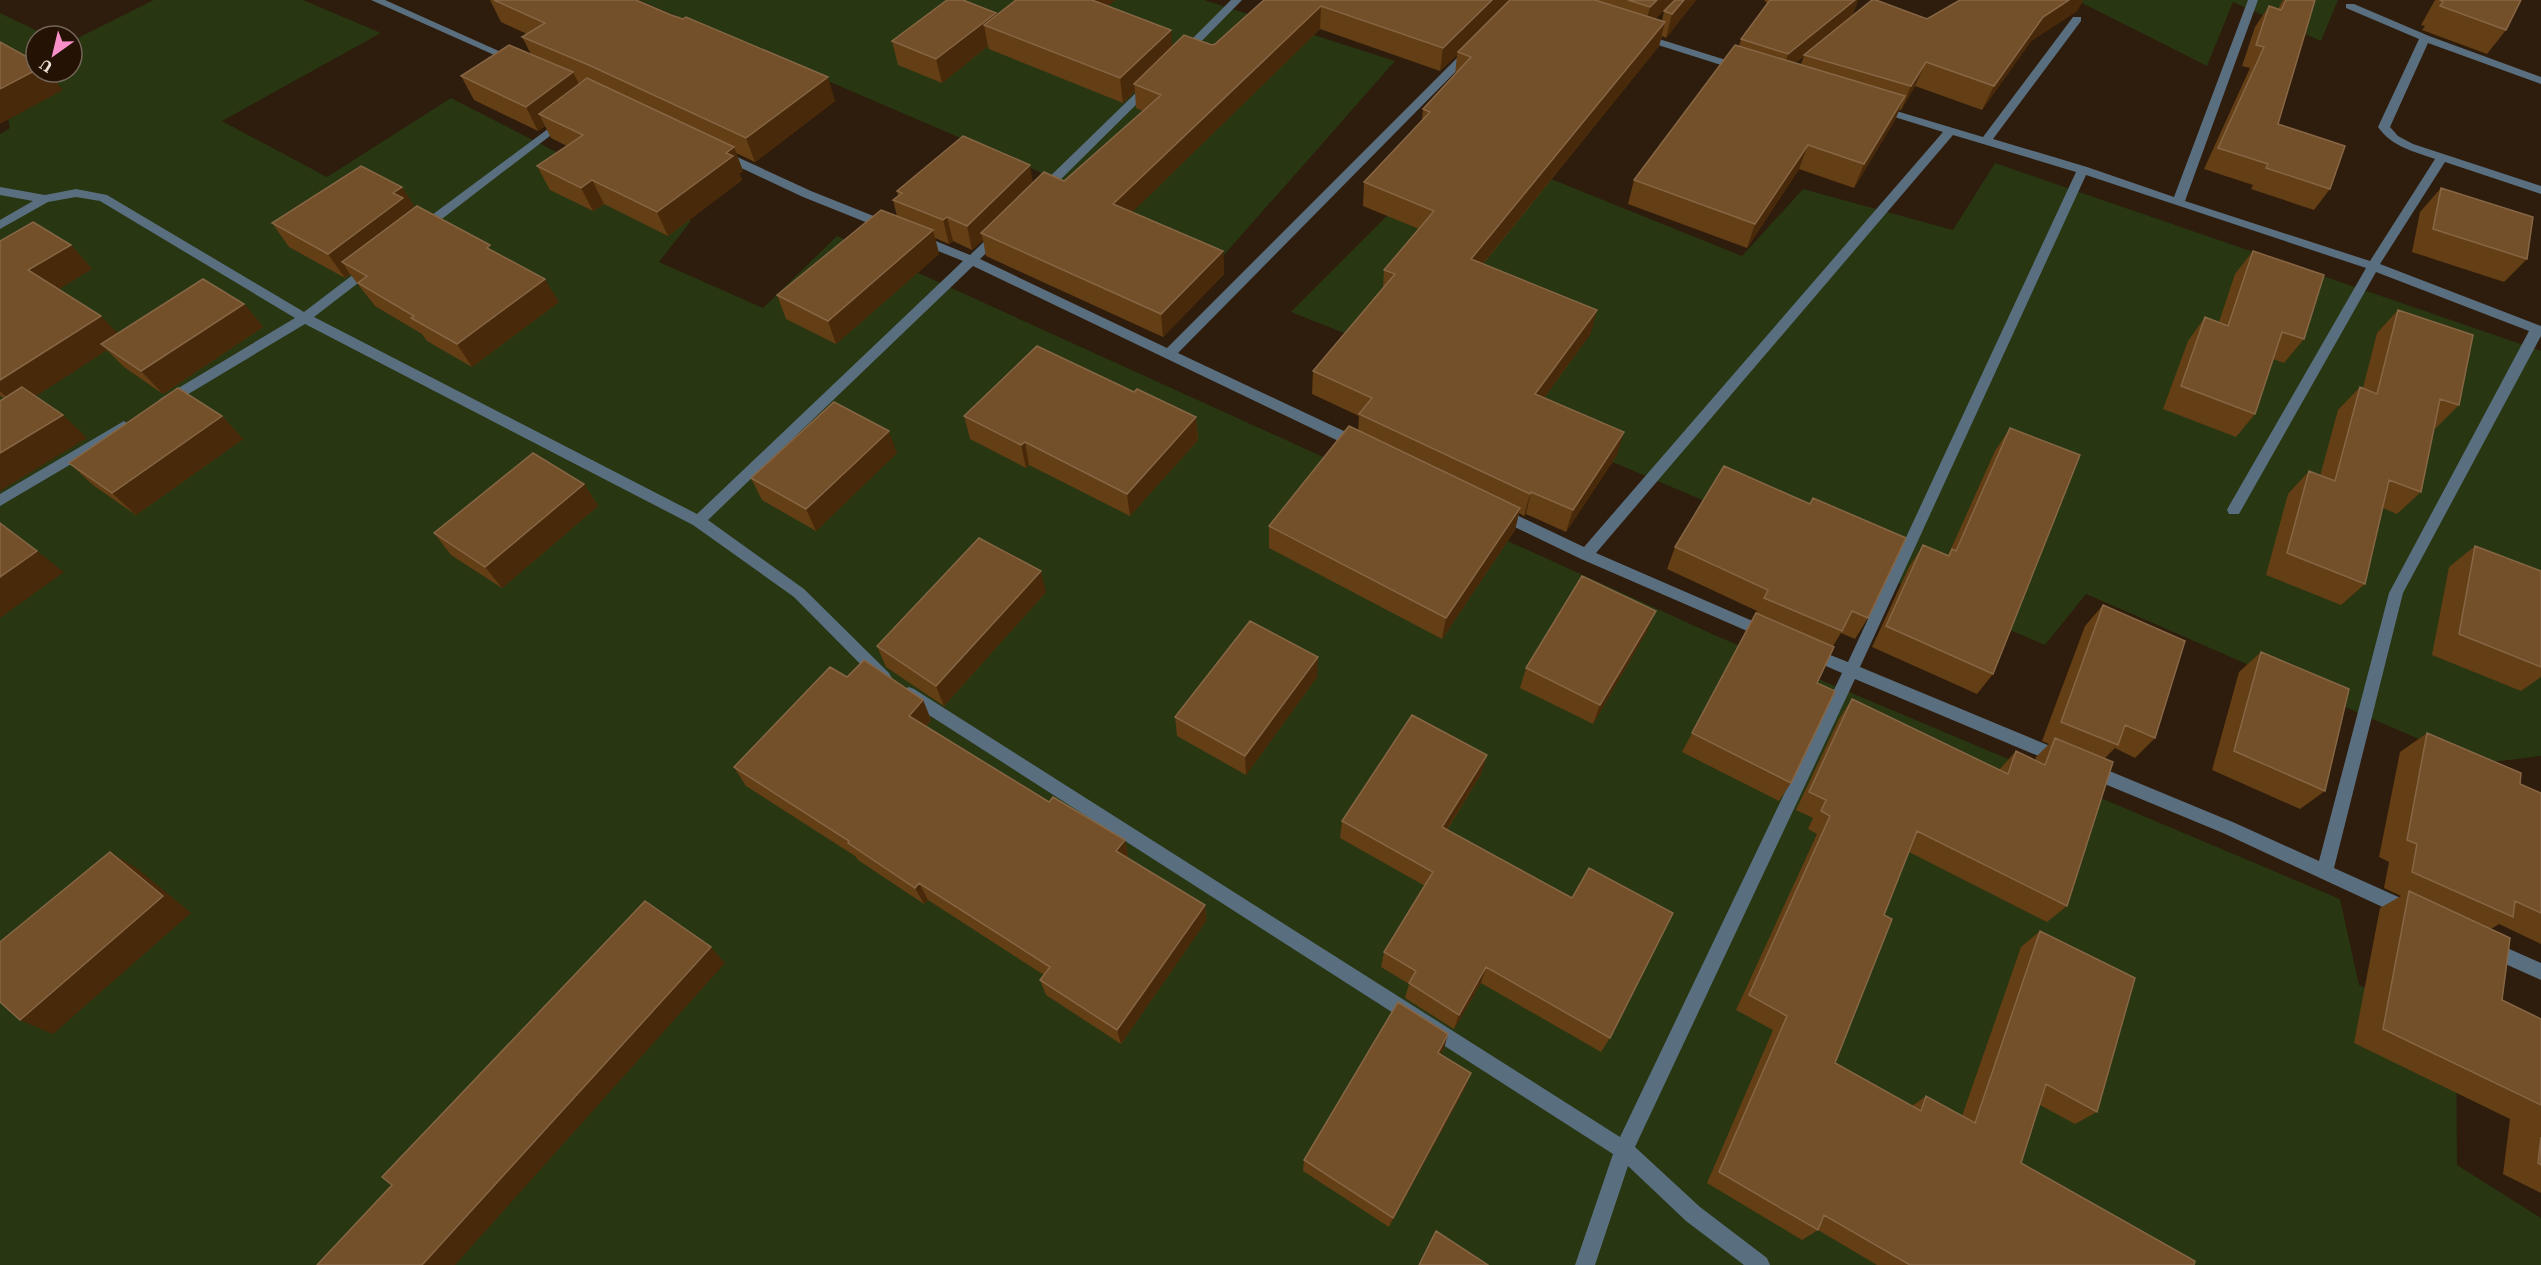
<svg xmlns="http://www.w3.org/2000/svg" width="2541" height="1265" font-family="'Source Serif 4',serif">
<rect width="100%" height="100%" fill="#2e1c0c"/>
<path fill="#283612" d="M 154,0 L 303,0 L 381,33 L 222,121 L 327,177 L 451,98 L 691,221 L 659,262 L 763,308 L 837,236 L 1719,637 L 2340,899 L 2359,985 L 2456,1031 L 2457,1165 L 2541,1218 L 2541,1265 L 0,1265 L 0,134 L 10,128 L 0,81 L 0,13 L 48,36 L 36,36 L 36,72 L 72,72 L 72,41 Z
M 639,0 L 1204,0 L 1395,61 L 1210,271 L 1098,197 Z
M 2076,0 L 2338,0 L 2321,41 L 2233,2 L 2207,66 Z
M 1561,42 L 1551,179 L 1742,256 L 1803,189 L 1953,230 L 1995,163 L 2541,351 L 2541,756 L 2476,764 L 2086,594 L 2045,645 L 1511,419 L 1589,337 L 1538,302 L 1430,367 L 1291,312 Z"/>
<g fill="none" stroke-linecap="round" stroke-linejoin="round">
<path fill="#596e7e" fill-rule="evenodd" d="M 371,0 L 385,0 L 519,60 L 518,62 L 510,62 Z
M 1231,0 L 1242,0 L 1188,55 L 1180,55 L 1180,51 Z
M 2248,0 L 2258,0 L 2185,201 L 2370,261 L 2435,159 C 2413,151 2392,147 2378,127 L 2419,39 L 2346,8 L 2346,4 L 2354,4 L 2429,36 L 2541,77 L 2541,84 L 2428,43 L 2390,127 L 2398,136 L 2413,144 L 2541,186 L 2541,194 L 2445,162 L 2380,264 L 2541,326 L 2541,336 L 2403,593 L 2334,868 L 2414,904 L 2417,910 L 2414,916 L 2408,918 L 2402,916 L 2223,833 L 2083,775 L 2081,770 L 2083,765 L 2089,763 L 2095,765 L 2235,823 L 2319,861 L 2389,593 L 2529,331 L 2376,272 L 2239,514 L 2229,514 L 2227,510 L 2229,506 L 2366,268 L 2086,175 L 1860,667 L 2067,753 L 2069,758 L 2067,763 L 2061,765 L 2055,763 L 1855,679 L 1635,1147 L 1700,1207 L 1767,1258 L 1770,1265 L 1744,1265 L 1686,1221 L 1628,1166 L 1595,1265 L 1575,1265 L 1613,1154 L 904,699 L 901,694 L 904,689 L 909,687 L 914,689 L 1620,1137 L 1842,673 L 1805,657 L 1802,653 L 1805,649 L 1810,647 L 1848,662 L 2076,172 L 1953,135 L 1596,553 L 1771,629 L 1774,633 L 1771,637 L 1766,639 L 1761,637 L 1581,559 L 1496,518 L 1494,514 L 1496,510 L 1506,510 L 1584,547 L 1943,132 L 1875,111 L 1875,107 L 1883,107 L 1983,137 L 2073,17 L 2081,17 L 2081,21 L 1993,139 L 2087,167 L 2174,197 Z
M 1640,33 L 1745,66 L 1746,68 L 1745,70 L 1737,70 L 1636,38 L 1636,34 Z
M 1470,48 L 1474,49 L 1474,53 L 1178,353 L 1363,440 L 1365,444 L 1363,448 L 1353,448 L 973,266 L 708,520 L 804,589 L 889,673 L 892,678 L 889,683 L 884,684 L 879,683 L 794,597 L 693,525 L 305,324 L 170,405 L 160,405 L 158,402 L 160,399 L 295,318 L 100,201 L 76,197 L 48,202 L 0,229 L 0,220 L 33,201 L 0,195 L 0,187 L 45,195 L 76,189 L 107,195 L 304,312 L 367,264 L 375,264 L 377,267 L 375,270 L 314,317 L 697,514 L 963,261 L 913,241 L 913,235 L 921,235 L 970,255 L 993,233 L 1001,233 L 1001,239 L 980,259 L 1167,348 L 1466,49 Z
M 1149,83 L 1154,86 L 1153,88 L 1046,194 L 1038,194 L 1038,188 L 1145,84 Z
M 564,117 L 570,120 L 568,122 L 425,232 L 417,232 L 417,226 Z
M 722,150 L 811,191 L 891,223 L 893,226 L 891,229 L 883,229 L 803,197 L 718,157 L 718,151 Z
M 124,421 L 131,426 L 129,430 L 0,506 L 0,494 Z
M 2489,940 L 2541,963 L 2541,980 L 2483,954 L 2480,948 L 2483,942 Z"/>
</g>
<path fill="#643e15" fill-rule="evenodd" d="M 490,0 L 636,0 L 835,101 L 755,162 L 736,153 L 743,171 L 739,174 L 742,180 L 668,236 L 604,204 L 593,211 L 550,190 L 537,166 L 567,146 L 551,138 L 545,126 L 538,131 L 474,100 L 461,76 L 531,54 L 522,37 L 527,34 L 501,22 Z
M 1016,0 L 1115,0 L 1108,6 L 1172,47 L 1212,45 L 1215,44 L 1264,0 L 1675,0 L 1655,19 L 1662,21 L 1664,11 L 1684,0 L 1696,0 L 1666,38 L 1662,36 L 1659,46 L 1483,264 L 1591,333 L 1544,398 L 1617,455 L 1566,532 L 1526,514 L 1524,516 L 1519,513 L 1515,530 L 1442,639 L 1269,548 L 1269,526 L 1358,431 L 1359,416 L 1312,394 L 1313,371 L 1383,288 L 1384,270 L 1419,229 L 1363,206 L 1364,182 L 1422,120 L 1423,109 L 1455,75 L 1457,55 L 1440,71 L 1320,29 L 1132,212 L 1223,251 L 1224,274 L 1163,337 L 986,256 L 983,240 L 972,250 L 953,241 L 949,244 L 935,238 L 939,254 L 836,344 L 786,319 L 777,295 L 897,216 L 893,200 L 898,196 L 897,191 L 1064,181 L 1143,111 L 1136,108 L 1135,91 L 1123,103 L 989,49 L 988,46 L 942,83 L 898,65 L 892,41 L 996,15 Z
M 1764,0 L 1858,0 L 1852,16 L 1927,19 L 1960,0 L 2083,0 L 2077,11 L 2031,41 L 1982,110 L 1915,86 L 1901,110 L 1899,110 L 1895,120 L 1854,188 L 1799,169 L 1747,248 L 1628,204 L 1634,180 L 1739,46 L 1741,39 L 1767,3 ZM 1804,56 L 1801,64 L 1795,63 Z
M 2283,0 L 2315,0 L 2278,124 L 2330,189 L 2314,210 L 2251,189 L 2253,185 L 2204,169 L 2250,68 L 2242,66 L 2255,27 L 2269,6 L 2278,9 Z
M 2435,0 L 2521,0 L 2506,30 L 2487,54 L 2422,30 L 2425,26 L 2421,25 Z
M 402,187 L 414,207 L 493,251 L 559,302 L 472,367 L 427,341 L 422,334 L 375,306 L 350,274 L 345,278 L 289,247 L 272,223 Z
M 2441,188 L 2527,259 L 2504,282 L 2412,252 L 2420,212 Z
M 0,241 L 71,245 L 92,269 L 58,289 L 117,334 L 244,304 L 263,327 L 163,394 L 124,367 L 107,350 L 35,396 L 87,438 L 0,396 Z
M 2253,251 L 2304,339 L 2284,363 L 2273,359 L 2255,414 L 2236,437 L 2163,409 L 2188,341 L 2205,317 L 2219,322 L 2235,274 Z
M 2398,310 L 2459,405 L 2436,428 L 2434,428 L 2421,492 L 2397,514 L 2383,508 L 2365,584 L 2341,605 L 2266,575 L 2288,494 L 2309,471 L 2320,476 L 2338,410 L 2360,387 L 2363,388 L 2377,333 Z
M 1134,392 L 1196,417 L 1198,440 L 1130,516 L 1029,465 L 1026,468 L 970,439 L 964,416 Z
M 222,416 L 243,439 L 136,515 L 93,485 L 69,463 Z
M 2010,428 L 1993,674 L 1977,694 L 1872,647 L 1909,567 L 1923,545 L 1947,556 L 1950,551 L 1995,451 Z
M 897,453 L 816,531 L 762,500 L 751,478 Z
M 1724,466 L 1868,618 L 1855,639 L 1841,633 L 1833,646 L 1817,683 L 1791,783 L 1779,801 L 1682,752 L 1757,611 L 1667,569 L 1675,547 Z
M 584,484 L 598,506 L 502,588 L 451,555 L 434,533 Z
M 2475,546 L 2541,571 L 2541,677 L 2521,691 L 2432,655 L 2449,567 Z
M 1046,592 L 944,706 L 886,667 L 877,646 Z
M 2103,605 L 2155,738 L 2135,758 L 2115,748 L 2104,759 L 2067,906 L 2047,922 L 1909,852 L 1884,915 L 1835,1063 L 1912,1106 L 1926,1096 L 1962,1116 L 2021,947 L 2040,931 L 2097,1112 L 2075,1124 L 2040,1105 L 2021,1163 L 2194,1265 L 1877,1265 L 1818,1230 L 1802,1240 L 1707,1183 L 1773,1030 L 1736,1010 L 1817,834 L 1808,829 L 1813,818 L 1796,810 L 1839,719 L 1852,699 L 1999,770 L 2016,751 L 2035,760 L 2036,757 L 2049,744 L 2042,741 L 2085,626 Z
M 1647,631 L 1593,724 L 1520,688 L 1526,668 Z
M 2261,652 L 2325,791 L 2300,809 L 2212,770 L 2239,672 Z
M 847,677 L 923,700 L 931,720 L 926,726 L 1049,802 L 1125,840 L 1128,857 L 1127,858 L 1205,905 L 1206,921 L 1121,1044 L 1046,995 L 1040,980 L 1044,975 L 928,900 L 924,904 L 858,860 L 855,856 L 746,786 L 734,767 Z
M 1317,677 L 1246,775 L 1177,736 L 1175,717 Z
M 2427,733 L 2520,784 L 2541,793 L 2541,944 L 2499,924 L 2491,929 L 2502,1000 L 2541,1019 L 2541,1193 L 2503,1174 L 2510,1119 L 2354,1043 L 2380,908 L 2401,896 L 2384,888 L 2389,862 L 2379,857 L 2400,752 Z
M 1487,755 L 1481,774 L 1447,830 L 1610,1038 L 1601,1052 L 1481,983 L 1454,1029 L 1405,998 L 1409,984 L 1381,967 L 1384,952 L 1425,886 L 1340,838 L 1342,821 Z
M 1448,1034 L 1444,1048 L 1440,1054 L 1466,1086 L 1389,1227 L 1303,1171 L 1304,1160 Z"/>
<path fill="#482909" d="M 1089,0 L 1115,0 L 1093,18 Z
M 1492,0 L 1513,0 L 1458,52 L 1457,55 L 1440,71 L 1443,48 Z
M 1657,0 L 1675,0 L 1644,30 L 1650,7 Z
M 1684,0 L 1696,0 L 1666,38 L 1672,14 Z
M 1848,0 L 1858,0 L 1851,18 L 1781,74 L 1788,54 Z
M 2069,0 L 2083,0 L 2077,11 L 2031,41 L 1982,110 L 1994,86 L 2043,17 Z
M 1321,6 L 1320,29 L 1116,228 L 1113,204 Z
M 996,13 L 999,31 L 984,25 L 988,46 L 942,83 L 936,59 Z
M 1665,22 L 1659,46 L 1468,282 L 1471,259 Z
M 1171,30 L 1173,54 L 1134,84 L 1135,91 L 1123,103 L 1120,78 Z
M 1926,62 L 1915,86 L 1901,110 L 1911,86 Z
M 36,70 L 36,72 L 48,72 L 63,90 L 0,124 L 0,89 Z
M 573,72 L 585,96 L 539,114 L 545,126 L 538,131 L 526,107 Z
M 828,77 L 835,101 L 755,162 L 746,138 Z
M 1905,96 L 1895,120 L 1854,188 L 1864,164 Z
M 1808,145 L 1799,169 L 1747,248 L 1755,224 Z
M 734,147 L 743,171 L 739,174 L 742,180 L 668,236 L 657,212 Z
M 1030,165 L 1034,189 L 981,233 L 983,240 L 972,250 L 967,226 Z
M 592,180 L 604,204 L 593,211 L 581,188 Z
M 402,187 L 417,211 L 342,262 L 350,274 L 345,278 L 328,254 L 393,193 Z
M 947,217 L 953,241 L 949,244 L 943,220 Z
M 933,230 L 939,254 L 836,344 L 828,321 Z
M 71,245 L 92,269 L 51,294 L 28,270 Z
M 1223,251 L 1224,274 L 1163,337 L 1161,314 Z
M 545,279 L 559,302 L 472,367 L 457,344 Z
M 244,304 L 263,327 L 163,394 L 141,371 Z
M 1597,310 L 1591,333 L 1530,417 L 1535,394 Z
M 101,316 L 123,339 L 101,344 L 107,350 L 18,408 L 0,391 L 0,380 Z
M 63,415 L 87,438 L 0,491 L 0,453 Z
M 222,416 L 243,439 L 136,515 L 112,493 Z
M 1196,417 L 1198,440 L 1130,516 L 1127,494 Z
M 889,431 L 897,453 L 816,531 L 806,509 Z
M 1624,432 L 1617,455 L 1566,532 L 1573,510 Z
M 1025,442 L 1029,465 L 1026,468 L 1021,445 Z
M 584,484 L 598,506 L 502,588 L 485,567 Z
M 1531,492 L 1526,514 L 1524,516 L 1530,494 Z
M 1520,508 L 1515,530 L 1442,639 L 1446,618 Z
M 37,551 L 64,572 L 0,618 L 0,577 Z
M 1041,571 L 1046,592 L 944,706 L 936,686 Z
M 1656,611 L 1647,631 L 1593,724 L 1600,705 Z
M 1318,657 L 1317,677 L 1246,775 L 1245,756 Z
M 923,700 L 931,720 L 917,735 L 909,716 Z
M 1487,755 L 1481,774 L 1437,845 L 1442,827 Z
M 1125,840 L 1128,857 L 1120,869 L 1116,851 Z
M 110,852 L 138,869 L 191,913 L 53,1034 L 20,1020 Z
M 919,883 L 928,900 L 924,904 L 915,888 Z
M 1205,905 L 1206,921 L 1121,1044 L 1117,1030 Z
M 711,947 L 725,963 L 455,1265 L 422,1265 Z
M 1486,967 L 1481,983 L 1454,1029 L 1459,1015 Z
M 1448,1034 L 1444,1048 L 1433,1066 L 1438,1053 Z
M 1471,1073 L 1466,1086 L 1389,1227 L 1393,1218 Z"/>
<path fill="#73502a" stroke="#866645" stroke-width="1.5" d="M 494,0 L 636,0 L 671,15 L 683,19 L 686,17 L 828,77 L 746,138 L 591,66 L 522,37 L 545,23 Z
M 947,0 L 963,0 L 996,13 L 936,59 L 892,41 Z
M 1016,0 L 1092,0 L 1171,30 L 1120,78 L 984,25 Z
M 1264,0 L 1492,0 L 1443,48 L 1321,6 L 1113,204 L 1223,251 L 1161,314 L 981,233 L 1044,172 L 1064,181 L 1161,95 L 1134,84 L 1184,35 L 1212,45 L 1215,44 Z
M 1510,0 L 1595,0 L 1665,22 L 1471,259 L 1597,310 L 1535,394 L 1624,432 L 1573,510 L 1531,492 L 1530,494 L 1359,414 L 1372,398 L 1313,371 L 1395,274 L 1384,270 L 1434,211 L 1364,182 L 1430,112 L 1423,109 L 1471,57 L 1458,52 Z
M 1628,0 L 1657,0 L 1650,7 Z
M 1675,0 L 1684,0 L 1672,14 L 1664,11 Z
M 1770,0 L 1855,0 L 1788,54 L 1741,39 Z
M 1872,0 L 1876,0 L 1927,19 L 1960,0 L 2069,0 L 2043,17 L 1994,86 L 1926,62 L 1911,86 L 1804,55 Z
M 2286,0 L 2315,0 L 2278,124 L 2345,146 L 2330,189 L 2266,168 L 2268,164 L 2218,148 L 2264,47 L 2256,45 L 2269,6 L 2281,10 Z
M 2440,0 L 2521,0 L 2506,30 L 2440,6 L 2443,2 Z
M 0,42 L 36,62 L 36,70 L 0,89 Z
M 509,45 L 573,72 L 526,107 L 461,76 Z
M 1735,45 L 1905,96 L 1864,164 L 1808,145 L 1755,224 L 1634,180 Z
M 587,78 L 734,147 L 726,153 L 733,156 L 657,212 L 592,180 L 581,188 L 537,166 L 583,135 L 539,114 Z
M 963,136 L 1030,165 L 967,226 L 947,217 L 943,220 L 893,200 L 902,193 L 897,191 Z
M 361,166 L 402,187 L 393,193 L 403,198 L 328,254 L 272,223 Z
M 2441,188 L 2533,217 L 2527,259 L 2433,229 Z
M 417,206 L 490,245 L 487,248 L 545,279 L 457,344 L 411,318 L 414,316 L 358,283 L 367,276 L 342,262 Z
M 881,210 L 933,230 L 828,321 L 777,295 Z
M 33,222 L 71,245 L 28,270 L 101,316 L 0,380 L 0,241 Z
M 2253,251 L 2324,275 L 2304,339 L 2282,332 L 2255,414 L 2181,386 L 2205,317 L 2228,326 Z
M 203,279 L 244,304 L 141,371 L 101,344 Z
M 2398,310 L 2473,335 L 2459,405 L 2440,399 L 2421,492 L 2389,480 L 2365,584 L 2287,553 L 2309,471 L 2335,481 L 2360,387 L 2377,394 Z
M 1037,346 L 1134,392 L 1137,389 L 1196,417 L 1127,494 L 1025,442 L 1021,445 L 964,416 Z
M 22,387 L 63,415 L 0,453 L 0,401 Z
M 178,388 L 222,416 L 112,493 L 69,463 Z
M 834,402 L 889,431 L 806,509 L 751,478 Z
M 1349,426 L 1520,508 L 1446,618 L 1269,526 Z
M 2010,428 L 2080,455 L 1993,674 L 1886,626 L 1923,545 L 1949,556 L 1952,549 L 1956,551 Z
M 533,453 L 584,484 L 485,567 L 434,533 Z
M 1724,466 L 1810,504 L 1813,498 L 1906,538 L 1868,618 L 1852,611 L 1842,631 L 1764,598 L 1768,590 L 1675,547 Z
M 0,523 L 37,551 L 0,577 Z
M 979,538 L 1041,571 L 936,686 L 877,646 Z
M 2475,546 L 2541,571 L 2541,667 L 2459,634 Z
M 1582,576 L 1656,611 L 1600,705 L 1526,668 Z
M 2103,605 L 2185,641 L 2155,738 L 2125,725 L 2118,745 L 2061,722 Z
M 1756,613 L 1834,647 L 1817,683 L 1835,691 L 1791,783 L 1692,733 Z
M 1250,621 L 1318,657 L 1245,756 L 1175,717 Z
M 2261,652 L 2349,689 L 2325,791 L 2234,751 Z
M 864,660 L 923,700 L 909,716 L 1049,802 L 1053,797 L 1125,840 L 1116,851 L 1205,905 L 1117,1030 L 1040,980 L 1050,967 L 919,883 L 915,888 L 848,843 L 849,841 L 734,767 L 830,667 L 847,677 Z
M 1852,699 L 2008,774 L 2016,751 L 2045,765 L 2055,738 L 2113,762 L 2067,906 L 1917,831 L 1884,915 L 1892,919 L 1835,1063 L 1921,1111 L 1926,1096 L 1975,1123 L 2040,931 L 2135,978 L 2097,1112 L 2046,1084 L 2021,1163 L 2195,1261 L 2194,1265 L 1910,1265 L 1824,1215 L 1818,1230 L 1719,1172 L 1787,1016 L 1749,995 L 1830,816 L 1821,811 L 1826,800 L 1809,792 Z
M 1412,715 L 1487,755 L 1442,827 L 1572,898 L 1589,868 L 1673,913 L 1610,1038 L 1486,967 L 1459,1015 L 1409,983 L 1416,971 L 1384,952 L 1433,872 L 1342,821 Z
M 2427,733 L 2521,773 L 2520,784 L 2541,793 L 2541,913 L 2515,901 L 2513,917 L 2412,872 L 2417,844 L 2407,840 Z
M 110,852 L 163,896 L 20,1020 L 0,1002 L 0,942 Z
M 2409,891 L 2510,938 L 2502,1000 L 2541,1019 L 2541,1105 L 2383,1029 Z
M 645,901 L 711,947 L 422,1265 L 317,1265 L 392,1185 L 382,1177 Z
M 1398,1002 L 1448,1034 L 1438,1053 L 1471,1073 L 1393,1218 L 1304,1160 Z
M 2541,1137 L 2541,1165 L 2538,1163 Z
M 1436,1231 L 1488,1265 L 1419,1265 Z"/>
<g transform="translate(54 54) rotate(214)"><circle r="28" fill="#241304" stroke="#746558" stroke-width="1.5"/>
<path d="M0-4.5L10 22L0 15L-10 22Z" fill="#f98fc8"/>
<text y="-9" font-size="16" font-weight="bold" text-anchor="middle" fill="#ede0d6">U</text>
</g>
</svg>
